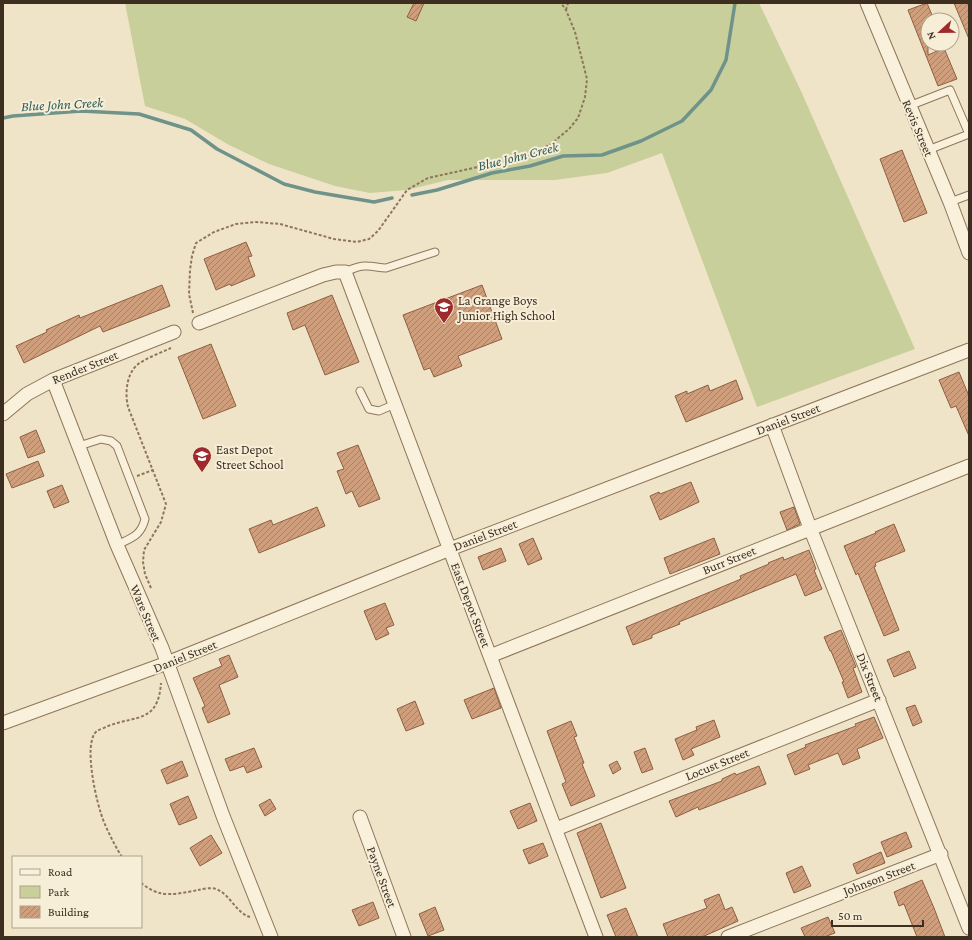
<svg xmlns="http://www.w3.org/2000/svg" width="972" height="940" font-family="'Crimson Pro',serif">
<defs>
<pattern id="building-hatch" width="6" height="6" patternUnits="userSpaceOnUse"><rect width="6" height="6" fill="#cf9f7d"/><path d="M-1 1l2-2M0 6l6-6M5 7l2-2" fill="none" stroke="#a98266"/></pattern>
</defs>
<rect width="100%" height="100%" fill="#f0e4c8"/>
<path fill="#c9cf9b" d="M 125,3 L 759,3 L 801,91 L 915,349 L 757,407 L 662,153 L 607,173 L 555,180 L 448,180 L 407,190 L 370,193 L 335,186 L 269,164 L 229,145 L 185,119 L 145,106 Z"/>
<g fill="none" stroke-linecap="round" stroke-linejoin="round">
<path stroke="#6f938a" stroke-width="3.5" d="M 3,118 L 13,116 L 81,111 L 139,114 L 191,130 L 217,149 L 284,184 L 315,192 L 374,202 L 392,198
M 412,195 L 437,190 L 492,173 L 530,166 L 563,156 L 602,155 L 641,141 L 682,121 L 711,90 L 726,60 L 735,3"/>
</g>
<path fill="url(#building-hatch)" stroke="#8d5f41" d="M 414,3 L 424,3 L 416,21 L 407,17 Z
M 927,3 L 934,20 L 928,20 L 928,55 L 944,48 L 957,79 L 938,86 L 908,10 Z
M 954,3 L 969,3 L 969,39 Z
M 902,150 L 927,213 L 904,222 L 880,159 Z
M 246,242 L 252,256 L 248,257 L 255,276 L 231,286 L 230,284 L 216,290 L 204,259 Z
M 162,285 L 170,306 L 103,332 L 100,326 L 24,363 L 16,346 L 47,332 L 46,330 L 79,315 L 80,318 Z
M 482,285 L 502,339 L 458,356 L 462,366 L 434,377 L 430,368 L 424,370 L 403,315 Z
M 332,295 L 359,362 L 325,375 L 305,325 L 293,330 L 287,313 Z
M 211,344 L 236,406 L 203,419 L 178,357 Z
M 959,372 L 969,396 L 969,436 L 956,406 L 951,408 L 939,380 Z
M 736,380 L 743,399 L 686,422 L 675,396 L 687,391 L 687,394 L 708,385 L 710,391 Z
M 36,430 L 45,452 L 28,458 L 20,437 Z
M 358,445 L 380,499 L 359,507 L 352,491 L 346,494 L 337,471 L 344,469 L 337,453 Z
M 38,461 L 44,476 L 12,488 L 6,474 Z
M 691,482 L 699,502 L 660,520 L 650,496 L 659,492 L 660,494 Z
M 62,485 L 69,502 L 54,508 L 47,491 Z
M 317,507 L 325,526 L 259,553 L 249,529 L 271,520 L 273,525 Z
M 794,507 L 800,524 L 787,530 L 780,512 Z
M 894,524 L 905,551 L 875,563 L 876,566 L 874,567 L 899,630 L 884,636 L 858,573 L 856,575 L 844,546 L 876,533 L 875,532 Z
M 533,538 L 542,559 L 528,565 L 519,544 Z
M 714,538 L 720,554 L 670,574 L 664,558 Z
M 501,548 L 506,561 L 483,570 L 478,557 Z
M 809,550 L 816,569 L 814,570 L 822,589 L 805,596 L 796,574 L 679,622 L 680,624 L 652,635 L 652,638 L 633,645 L 626,627 L 741,579 L 740,576 L 769,564 L 768,563 L 783,557 L 784,560 Z
M 385,603 L 394,625 L 386,628 L 389,634 L 376,640 L 364,611 Z
M 841,630 L 856,667 L 853,668 L 862,692 L 848,698 L 842,682 L 844,682 L 831,651 L 830,651 L 824,637 Z
M 909,651 L 916,668 L 894,677 L 887,660 Z
M 229,655 L 238,677 L 219,685 L 230,714 L 208,723 L 202,708 L 205,706 L 193,678 L 222,666 L 219,659 Z
M 494,688 L 501,708 L 472,719 L 464,700 Z
M 415,701 L 424,724 L 406,731 L 397,709 Z
M 915,705 L 922,722 L 913,726 L 906,708 Z
M 874,717 L 883,738 L 857,749 L 860,758 L 843,765 L 838,753 L 808,765 L 810,769 L 795,775 L 787,755 L 806,747 L 805,745 L 856,726 L 855,724 Z
M 714,720 L 720,737 L 691,749 L 694,755 L 683,760 L 675,739 L 697,730 L 696,727 Z
M 571,721 L 577,736 L 574,737 L 584,763 L 582,764 L 595,796 L 571,806 L 562,784 L 566,782 L 547,731 Z
M 254,748 L 262,767 L 247,773 L 244,766 L 230,771 L 225,759 Z
M 645,748 L 653,769 L 642,773 L 634,752 Z
M 182,761 L 188,776 L 167,784 L 161,770 Z
M 617,761 L 621,769 L 613,774 L 609,765 Z
M 759,766 L 766,784 L 699,810 L 698,807 L 676,817 L 669,801 L 722,781 L 722,779 L 735,773 L 736,775 Z
M 188,796 L 197,818 L 179,825 L 170,804 Z
M 270,799 L 276,809 L 265,816 L 259,805 Z
M 530,803 L 537,821 L 518,829 L 510,811 Z
M 601,823 L 626,888 L 601,898 L 577,833 Z
M 906,832 L 912,847 L 887,857 L 881,842 Z
M 211,835 L 222,853 L 200,866 L 190,848 Z
M 543,843 L 548,856 L 529,864 L 523,850 Z
M 881,852 L 885,863 L 857,874 L 853,864 Z
M 802,866 L 811,886 L 794,893 L 786,873 Z
M 922,880 L 934,908 L 945,937 L 917,937 L 904,904 L 899,906 L 894,892 Z
M 719,894 L 725,910 L 732,907 L 738,921 L 702,937 L 668,937 L 663,924 L 707,908 L 704,900 Z
M 373,902 L 379,918 L 359,926 L 352,910 Z
M 435,907 L 444,930 L 428,936 L 419,914 Z
M 626,908 L 638,937 L 616,937 L 607,915 Z
M 828,917 L 835,933 L 824,937 L 805,937 L 801,928 Z"/>
<g fill="none" stroke-linecap="round" stroke-linejoin="round">
<g stroke="#8d765c" stroke-width="9">
<path id="lane" d="M 909,106 L 950,90 L 969,134 L 928,150
M 950,202 L 969,195
M 345,272 C 352,269 359,265 367,266 C 374,266 379,268 386,268 L 435,252
M 360,391 L 369,409 L 379,411 L 395,404
M 79,446 L 101,439 L 111,441 L 117,446 L 145,519 C 141,536 131,538 117,545"/>
</g>
<g stroke="#8d765c" stroke-width="15">
<path id="street" d="M 867,3 L 950,202 L 969,253
M 199,323 L 323,275 L 336,272 L 345,272 L 596,937
M 53,380 L 117,545 L 162,648 L 223,816 L 271,937
M 3,414 L 27,394 L 53,380 L 174,332
M 772,425 L 810,528 L 969,928
M 490,656 L 969,466
M 3,723 L 167,663 L 450,549 L 969,350
M 360,817 L 404,937
M 556,829 L 879,700
M 728,937 L 941,854"/>
</g>
<path stroke="#8d765c" stroke-width="2" stroke-dasharray="3 2" stroke-linecap="butt" d="M 566,10 L 568,3
M 193,313 L 189,294 L 190,270 L 192,256 L 196,243 L 214,232 L 236,224 L 256,222 L 280,224 L 334,239 L 357,242 L 369,239 L 378,231 L 407,190 L 428,178 L 532,155 L 551,144 L 569,129 L 578,118 L 585,97 L 587,79 L 575,32 L 566,10 L 561,3
M 137,476 L 153,470
M 151,588 L 145,574 L 143,562 L 144,550 L 161,522 L 166,504 L 128,407 C 125,394 126,375 137,365 C 146,358 160,353 171,348
M 122,857 C 115,846 109,834 104,822 C 97,806 82,742 97,731 C 100,729 105,728 108,726 C 137,715 158,723 161,683
M 141,883 C 146,887 154,892 160,893 C 170,896 188,892 198,890 C 203,889 211,887 216,889 C 230,894 236,913 250,917"/>
<use href="#lane" stroke="#faf1dc" stroke-width="7"/>
<use href="#street" stroke="#faf1dc" stroke-width="13"/>
</g>
<defs>
<g id="school-pin" transform="scale(1)"><path d="M0 17L-7.5 6A9.5 9.5 0 1 1 7.5 6Z" fill="#9e2a2b" stroke="#f7eed8"/><path d="M0-5L7-2L0 1L-7-2ZM-4 1L0 2.5L4 1V4Q0 6-4 4Z" fill="#fff"/></g>
</defs>
<g fill-rule="evenodd">
<use href="#school-pin" x="444" y="307"/>
<use href="#school-pin" x="202" y="456"/>
</g>
<g text-anchor="middle" dominant-baseline="central" stroke-width="4" stroke-linejoin="round" paint-order="stroke">
<g font-size="13" fill="#3d2e20" stroke="#f7eed8">
<text transform="translate(918 128) rotate(67)">Revis Street</text>
<text transform="translate(85 367) rotate(-22)">Render Street</text>
<text transform="translate(788 419) rotate(-21)">Daniel Street</text>
<text transform="translate(485 535) rotate(-21)">Daniel Street</text>
<text transform="translate(729 560) rotate(-22)">Burr Street</text>
<text transform="translate(471 605) rotate(69)">East Depot Street</text>
<text transform="translate(146 613) rotate(67)">Ware Street</text>
<text transform="translate(185 656) rotate(-22)">Daniel Street</text>
<text transform="translate(870 677) rotate(68)">Dix Street</text>
<text transform="translate(717 764) rotate(-22)">Locust Street</text>
<text transform="translate(382 877) rotate(70)">Payne Street</text>
<text transform="translate(879 878) rotate(-21)">Johnson Street</text>
</g>
<g font-size="13" fill="#3d2e20" stroke="#f7eed8" text-anchor="start">
<text x="458" y="300">La Grange Boys<tspan x="458" dy="15">Junior High School</tspan></text>
<text x="216" y="449">East Depot<tspan x="216" dy="15">Street School</tspan></text>
</g>
<g font-size="14" font-style="italic" fill="#2f5d5a" stroke="#f7eed8">
<text transform="translate(62 104) rotate(-3)">Blue John Creek</text>
<text transform="translate(518 156) rotate(-14)">Blue John Creek</text>
</g>
</g>
<rect width="972" height="940" fill="none" stroke="#3d2e20" stroke-width="8"/>
<rect x="12" y="856" width="130" height="72" fill="#f7eed8" stroke="#ada18e"/>
<rect x="20" y="869" width="20" height="6" fill="#faf1dc" stroke="#ada18e"/>
<text x="48" y="876" font-size="12" fill="#3d2e20">Road</text>
<rect x="20" y="886" width="20" height="12" fill="#c9cf9b" stroke="#ada18e"/>
<text x="48" y="896" font-size="12" fill="#3d2e20">Park</text>
<rect x="20" y="906" width="20" height="12" fill="url(#building-hatch)" stroke="#ada18e"/>
<text x="48" y="916" font-size="12" fill="#3d2e20">Building</text>
<g transform="translate(940 32) rotate(248)"><circle r="19" fill="#f7eed8" stroke="#ada18e"/>
<path d="M0-3L7 15L0 10L-7 15Z" fill="#9e2a2b"/>
<text y="-6" font-size="11" font-weight="bold" text-anchor="middle" fill="#3d2e20">N</text>
</g>
<path d="M832 920v6h91v-6" fill="none" stroke="#3d2e20" stroke-width="2"/>
<text x="838" y="920" font-size="12" fill="#3d2e20" stroke="#f7eed8" stroke-width="3" paint-order="stroke">50 m</text>
</svg>
